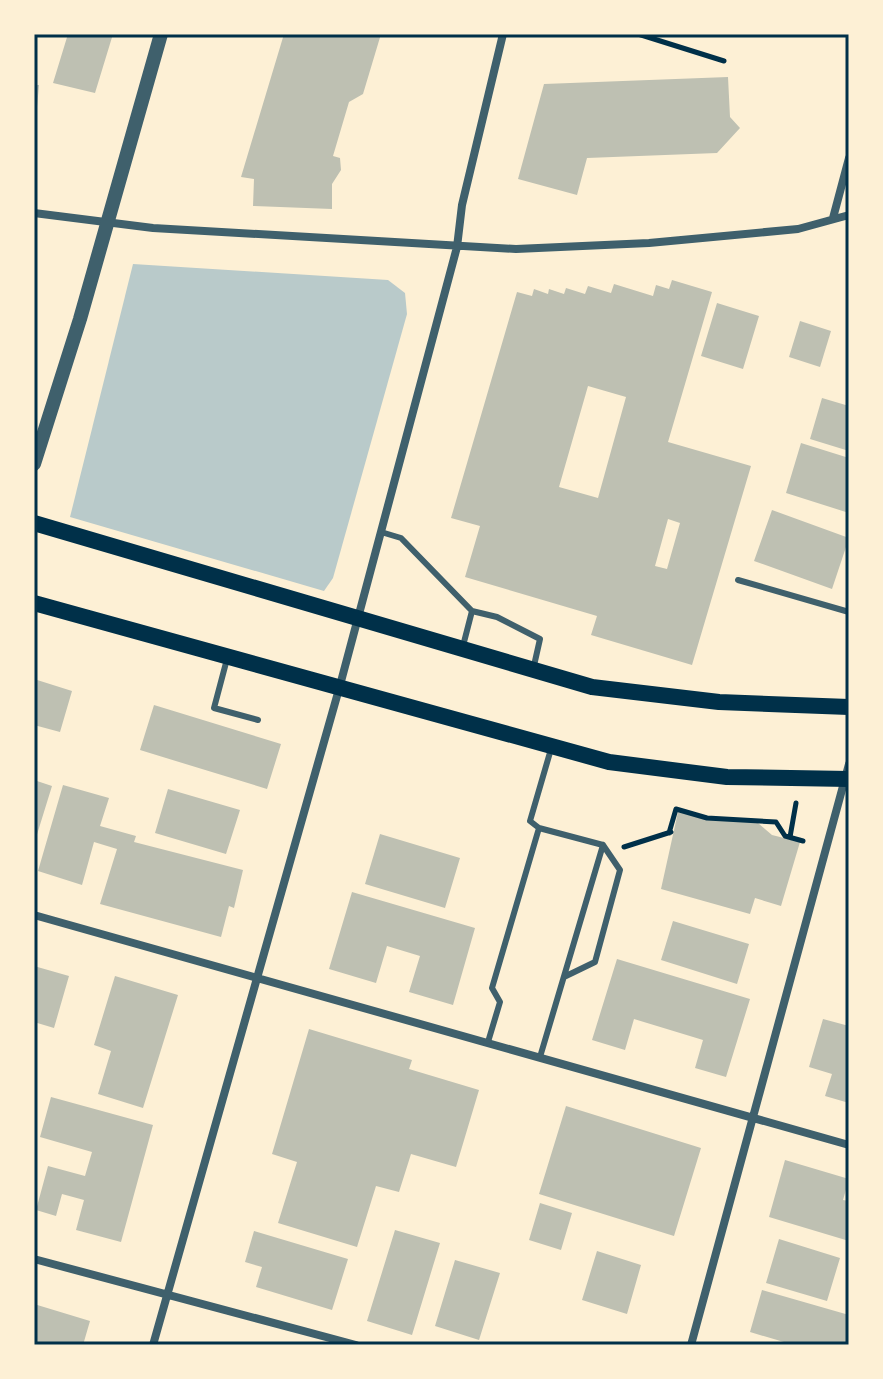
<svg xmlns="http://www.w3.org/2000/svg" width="883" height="1379" font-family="'Titillium Web',sans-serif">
<rect width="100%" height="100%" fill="#fdf0d5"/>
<path fill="#b9caca" d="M 133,264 L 388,280 L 405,293 L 407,314 L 333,578 L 324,591 L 70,517 Z"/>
<path fill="#bec0b2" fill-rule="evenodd" d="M 68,34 L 113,34 L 95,93 L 53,83 Z
M 284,34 L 381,34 L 363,94 L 349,102 L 333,156 L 340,158 L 341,170 L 332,184 L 332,209 L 253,206 L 254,179 L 241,177 Z
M 728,77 L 730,117 L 740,128 L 717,153 L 587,158 L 577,195 L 518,179 L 544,84 Z
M 34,85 L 39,85 L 36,118 L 34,117 Z
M 672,280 L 712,292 L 668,442 L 751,466 L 692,665 L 591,635 L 597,616 L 465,577 L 480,526 L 451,518 L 517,292 L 532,296 L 534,289 L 548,294 L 549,289 L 564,294 L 566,288 L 585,294 L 588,286 L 611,293 L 614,284 L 653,296 L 656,285 L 669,289 ZM 588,386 L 626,397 L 598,498 L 559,487 ZM 668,519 L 680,523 L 667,569 L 655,566 Z
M 717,303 L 759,316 L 743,369 L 701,356 Z
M 800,321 L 831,331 L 820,367 L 789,357 Z
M 822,398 L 849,406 L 849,451 L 810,439 Z
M 801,443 L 849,458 L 849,513 L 786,493 Z
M 772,510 L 849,538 L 832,589 L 754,561 Z
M 34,679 L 72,691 L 60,732 L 34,725 Z
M 154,705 L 281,744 L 267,789 L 140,750 Z
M 34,780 L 52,786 L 35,841 L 34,841 Z
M 63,785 L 109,798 L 100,826 L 136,836 L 134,842 L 243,870 L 234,908 L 229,906 L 221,937 L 100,904 L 117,849 L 94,842 L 82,885 L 38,871 Z
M 168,789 L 240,810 L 226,854 L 155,833 Z
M 678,812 L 758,823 L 772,835 L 800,842 L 781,906 L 755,898 L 750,914 L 661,889 Z
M 380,834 L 460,858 L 445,908 L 365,884 Z
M 352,892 L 475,928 L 453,1005 L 409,992 L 420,956 L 387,946 L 376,983 L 329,969 Z
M 673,921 L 749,944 L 737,984 L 661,960 Z
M 617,959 L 750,999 L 726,1077 L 695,1068 L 703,1040 L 634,1019 L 625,1050 L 592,1040 Z
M 34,966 L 69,976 L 54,1028 L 34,1022 Z
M 115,976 L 178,995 L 143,1108 L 98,1094 L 111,1051 L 94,1045 Z
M 823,1019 L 849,1026 L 849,1103 L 825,1096 L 832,1074 L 809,1067 Z
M 309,1029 L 412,1060 L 409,1069 L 479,1090 L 456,1167 L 411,1154 L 399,1192 L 376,1186 L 357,1247 L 278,1223 L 297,1162 L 272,1154 Z
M 51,1097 L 153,1125 L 121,1242 L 76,1230 L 84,1200 L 62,1194 L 56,1216 L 36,1210 L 48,1166 L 85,1176 L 92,1152 L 40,1137 Z
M 566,1106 L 701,1148 L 674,1236 L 539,1194 Z
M 785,1160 L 849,1179 L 843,1200 L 849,1201 L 849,1241 L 769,1217 Z
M 540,1203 L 572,1213 L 561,1250 L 529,1240 Z
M 395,1230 L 440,1243 L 412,1335 L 367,1321 Z
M 254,1231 L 348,1259 L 332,1310 L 256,1287 L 262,1267 L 245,1262 Z
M 779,1239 L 840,1258 L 827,1301 L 766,1283 Z
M 597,1251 L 641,1265 L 627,1314 L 582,1300 Z
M 455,1260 L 500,1273 L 479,1340 L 435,1326 Z
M 762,1290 L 849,1315 L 849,1345 L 794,1345 L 750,1332 Z
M 34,1304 L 90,1321 L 83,1345 L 34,1345 Z"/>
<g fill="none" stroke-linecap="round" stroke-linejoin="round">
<path stroke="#003049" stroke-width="5" d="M 638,34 L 724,61
M 669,833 L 676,809 L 707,818 L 776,822 L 785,836 L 803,841
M 790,837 L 796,803
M 624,847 L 671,832"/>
<path stroke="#3f606c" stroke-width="6" d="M 381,532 L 401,538 L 472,611 L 497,617 L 540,639 L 533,670
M 738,580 L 849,612
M 463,646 L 472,611
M 227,659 L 214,708 L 258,720
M 564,977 L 595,962 L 620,870 L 603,845
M 488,1042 L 500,1002 L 492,988 L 539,828
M 540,1057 L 603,845 L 539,828 L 530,821 L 551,749"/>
<path stroke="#3f606c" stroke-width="8" d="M 34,213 L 153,228 L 516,249 L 649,243 L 798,229 L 849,215
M 833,218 L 849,158
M 34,915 L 849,1145
M 34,1259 L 356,1345
M 153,1345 L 339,689 L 457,247 L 462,205 L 503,34
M 691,1345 L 849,764"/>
<path stroke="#3f606c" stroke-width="14" d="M 34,464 L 80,319 L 161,34"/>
<path stroke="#003049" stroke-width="16" d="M 34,523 L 592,687 L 719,702 L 849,707
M 34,603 L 609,762 L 727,777 L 849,779"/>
</g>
<rect width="883" height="1379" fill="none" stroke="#fdf0d5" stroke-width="72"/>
<rect x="36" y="36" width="811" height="1307" fill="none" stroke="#003049" stroke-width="3"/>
</svg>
